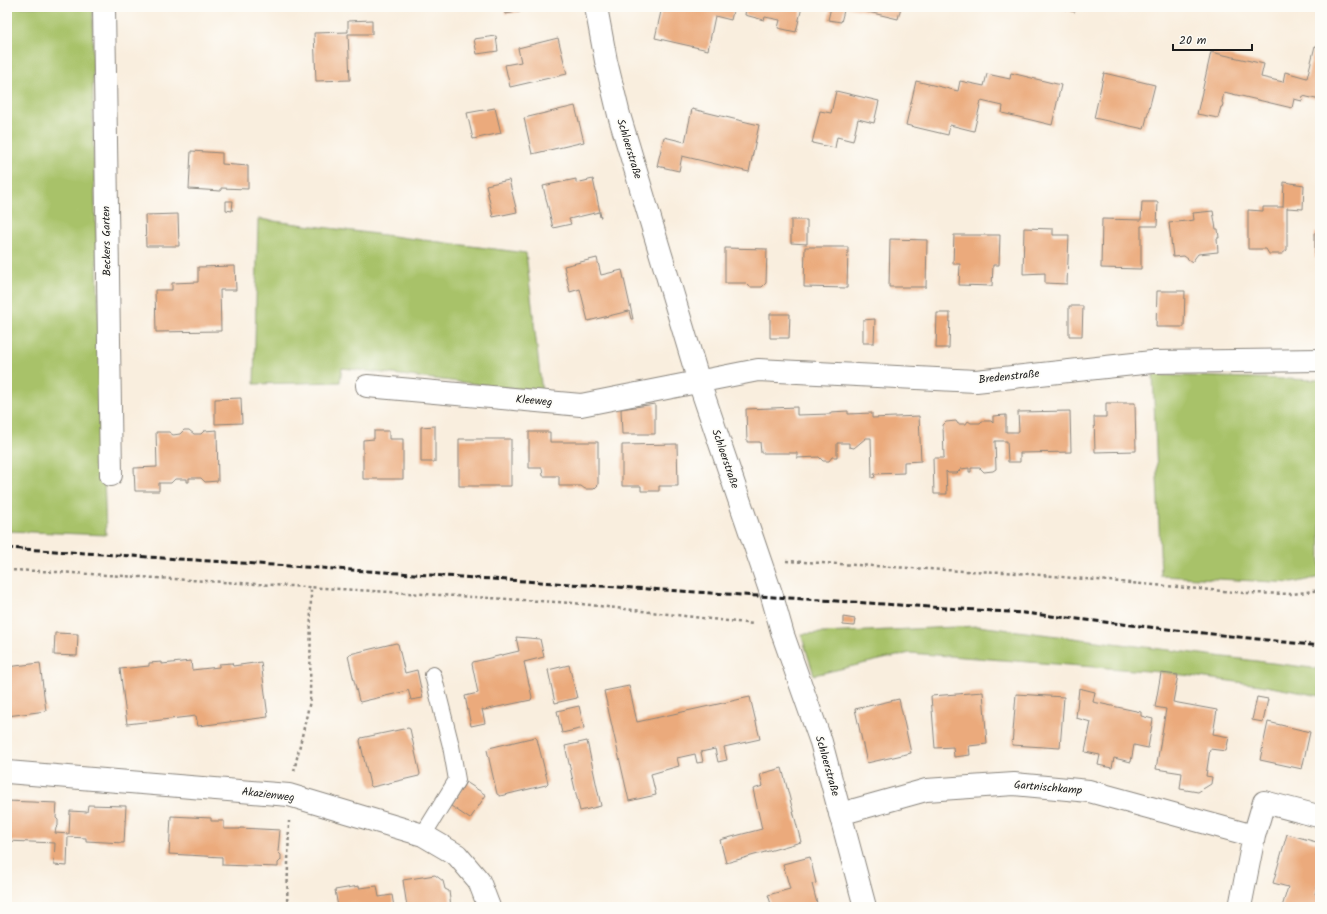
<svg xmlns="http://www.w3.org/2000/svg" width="1327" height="914" font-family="Kalam,sans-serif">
<rect width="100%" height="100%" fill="#fdfcf7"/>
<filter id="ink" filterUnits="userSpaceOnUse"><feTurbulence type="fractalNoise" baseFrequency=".025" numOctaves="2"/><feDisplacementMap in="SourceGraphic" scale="8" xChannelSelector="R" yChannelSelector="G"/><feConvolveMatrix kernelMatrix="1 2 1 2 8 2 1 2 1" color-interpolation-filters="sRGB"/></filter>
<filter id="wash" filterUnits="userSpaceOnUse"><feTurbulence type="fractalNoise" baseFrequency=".012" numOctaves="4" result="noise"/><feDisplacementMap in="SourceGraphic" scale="16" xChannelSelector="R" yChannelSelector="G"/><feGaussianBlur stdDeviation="0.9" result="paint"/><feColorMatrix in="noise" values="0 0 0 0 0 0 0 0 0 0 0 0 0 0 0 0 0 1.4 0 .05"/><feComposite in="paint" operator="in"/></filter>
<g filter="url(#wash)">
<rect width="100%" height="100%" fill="#f9eede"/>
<path fill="#a8c269" stroke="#626f42" d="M 7,7 L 93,7 L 93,136 L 106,535 L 7,531 Z
M 258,219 L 526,253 L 542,392 L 342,368 L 340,382 L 254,384 Z
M 1153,375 L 1320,380 L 1320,577 L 1293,583 L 1161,576 Z
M 978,626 L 1320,669 L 1320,696 L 1260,685 L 1160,672 L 910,653 L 814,675 L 801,634 Z"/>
<g id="blocks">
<path fill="#ebaa7b" d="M 504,7 L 544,7 L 544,8 L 505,14 Z
M 662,7 L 734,7 L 731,20 L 715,16 L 708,50 L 655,38 Z
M 746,7 L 802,7 L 796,32 L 778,28 L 780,20 L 765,17 L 764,20 L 745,15 Z
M 831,7 L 845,7 L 841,22 L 828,20 Z
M 847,7 L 901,7 L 898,19 Z
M 1056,7 L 1076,7 L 1075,12 Z
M 372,20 L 372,34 L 348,34 L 350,80 L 316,81 L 314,33 L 348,32 L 348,21 Z
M 496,36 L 498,51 L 477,54 L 474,39 Z
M 558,38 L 567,74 L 510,87 L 505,65 L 521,62 L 518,48 Z
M 1315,46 L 1320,48 L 1320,100 L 1303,96 L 1302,101 L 1294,99 L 1292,108 L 1224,92 L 1222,102 L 1223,104 L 1222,107 L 1221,107 L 1218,118 L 1197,114 L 1211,52 L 1264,64 L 1261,77 L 1283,82 L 1285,72 L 1307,78 Z
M 1011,73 L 1061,85 L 1052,125 L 1002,113 L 1003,106 L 981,101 L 974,131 L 950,125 L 948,135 L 906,125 L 916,81 L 958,91 L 960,81 L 984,86 L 987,74 L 1010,79 Z
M 1104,73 L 1155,85 L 1144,129 L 1094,118 Z
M 836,91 L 879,101 L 874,123 L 858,119 L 853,141 L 837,137 L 835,148 L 812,143 L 820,111 L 831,113 Z
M 575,106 L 584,142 L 532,154 L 524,118 Z
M 495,108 L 501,133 L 473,139 L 467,113 Z
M 692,109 L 759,125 L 749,172 L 682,156 L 679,171 L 657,166 L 664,137 L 685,142 Z
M 191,151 L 222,153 L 222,164 L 248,166 L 248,189 L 221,188 L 221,191 L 189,189 Z
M 576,179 L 576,183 L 593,179 L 601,217 L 600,217 L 599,212 L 569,219 L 571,224 L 553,228 L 543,186 Z
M 509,180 L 517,212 L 493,217 L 486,185 Z
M 1284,182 L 1304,185 L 1303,209 L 1287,208 L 1287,250 L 1282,254 L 1269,254 L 1266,249 L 1248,249 L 1248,210 L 1263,211 L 1263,207 L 1283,207 Z
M 226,201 L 233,201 L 232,211 L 226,210 Z
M 1142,202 L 1158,202 L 1157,226 L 1141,226 L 1141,269 L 1101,268 L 1102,219 L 1141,220 Z
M 1213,211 L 1216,229 L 1218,229 L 1219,238 L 1217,238 L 1218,252 L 1198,254 L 1192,262 L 1184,256 L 1173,257 L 1169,223 L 1194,220 L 1193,213 Z
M 178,214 L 179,246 L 146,246 L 145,215 Z
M 791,220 L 807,220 L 807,244 L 791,243 Z
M 1024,228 L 1053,229 L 1053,235 L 1069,235 L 1067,284 L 1045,283 L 1045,273 L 1023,274 Z
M 1315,233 L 1320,233 L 1320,258 L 1315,258 Z
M 954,235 L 1000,235 L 999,265 L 993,265 L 992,286 L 959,285 L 960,264 L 953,264 Z
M 890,239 L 927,240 L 926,287 L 889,287 Z
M 805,247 L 848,247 L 847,288 L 804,287 Z
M 725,248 L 767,249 L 766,283 L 762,287 L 750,287 L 746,283 L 725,283 Z
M 597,258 L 601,275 L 622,270 L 633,319 L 631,319 L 629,311 L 588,321 L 580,289 L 570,292 L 564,266 Z
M 235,266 L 236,290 L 220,290 L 221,331 L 156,332 L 155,290 L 172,290 L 172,283 L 198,282 L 198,267 Z
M 1157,291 L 1185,291 L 1184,327 L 1156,327 Z
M 1069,306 L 1083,306 L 1082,336 L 1069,336 Z
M 937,313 L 950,313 L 949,348 L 936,348 Z
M 770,314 L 790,314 L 789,338 L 770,338 Z
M 875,319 L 874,343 L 863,343 L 863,320 Z
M 241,398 L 242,423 L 215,424 L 215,399 Z
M 1106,403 L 1135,403 L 1136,451 L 1095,452 L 1094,417 L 1106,417 Z
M 655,404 L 655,434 L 622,434 L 621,409 Z
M 797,407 L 797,415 L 831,414 L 831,412 L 848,411 L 848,414 L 872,413 L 872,418 L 919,416 L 921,461 L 904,462 L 904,473 L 874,474 L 875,477 L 872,478 L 871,438 L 866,438 L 854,448 L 849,447 L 849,443 L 837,443 L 837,457 L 832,457 L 829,461 L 823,461 L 819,457 L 797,458 L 797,453 L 761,453 L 760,442 L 747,442 L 746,409 Z
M 1070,411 L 1071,452 L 1020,453 L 1020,462 L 1008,462 L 1007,441 L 995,441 L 996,469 L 993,471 L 984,472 L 980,468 L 971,468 L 971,472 L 969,472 L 969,468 L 961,469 L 957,473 L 948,473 L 946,471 L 947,494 L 934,494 L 933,458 L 944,458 L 943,425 L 946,422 L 956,421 L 958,424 L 966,424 L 968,421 L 971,423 L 980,423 L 982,421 L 991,421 L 993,423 L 993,416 L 1006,415 L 1006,432 L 1019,432 L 1018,412 Z
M 435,426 L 435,462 L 421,462 L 421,427 Z
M 184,430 L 189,430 L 194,434 L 201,434 L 204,431 L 217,430 L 218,481 L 205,482 L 201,478 L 189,478 L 189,482 L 187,482 L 187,479 L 175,479 L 171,483 L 159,483 L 159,491 L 135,491 L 134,468 L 157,467 L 156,432 L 169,432 L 173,435 L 180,434 Z
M 374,431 L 389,431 L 389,439 L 403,439 L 403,479 L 363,479 L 363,440 L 374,439 Z
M 529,432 L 550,432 L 550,442 L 598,442 L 598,485 L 594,489 L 585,489 L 581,486 L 559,486 L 559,476 L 543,476 L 542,468 L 529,468 Z
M 459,439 L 511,439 L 511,486 L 459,486 Z
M 677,444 L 678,486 L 659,486 L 659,491 L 641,491 L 641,486 L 622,486 L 622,445 Z
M 843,617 L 855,619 L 854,626 L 843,625 Z
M 55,633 L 78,634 L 77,656 L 54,655 Z
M 516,637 L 540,639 L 544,657 L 524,662 L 532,697 L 531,700 L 507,705 L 484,710 L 482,709 L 485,723 L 471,726 L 465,696 L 478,693 L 472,664 L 473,662 L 519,651 Z
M 396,643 L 398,644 L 405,673 L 417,670 L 423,698 L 411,700 L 408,689 L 407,691 L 360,702 L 359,701 L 348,656 L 350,654 Z
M 191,661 L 192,670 L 219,667 L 219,664 L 232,663 L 233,666 L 261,662 L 268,717 L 198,726 L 196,716 L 127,724 L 120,669 L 149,666 L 149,663 L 162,662 L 162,664 Z
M 40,663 L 46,711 L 7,716 L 7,667 Z
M 569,665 L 577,698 L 555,703 L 548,670 Z
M 1161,673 L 1178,675 L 1173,702 L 1217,710 L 1213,734 L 1229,737 L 1226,751 L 1210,749 L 1206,776 L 1212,777 L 1211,784 L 1198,792 L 1180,789 L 1182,773 L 1156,769 L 1166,709 L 1155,707 Z
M 629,686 L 637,722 L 750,697 L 760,739 L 724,747 L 727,760 L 718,762 L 715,749 L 701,752 L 703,762 L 697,763 L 695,754 L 677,758 L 679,766 L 651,774 L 656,795 L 629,801 L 604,691 Z
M 1079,688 L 1095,692 L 1093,702 L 1141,712 L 1141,716 L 1153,719 L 1148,748 L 1134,745 L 1131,762 L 1114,758 L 1112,768 L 1098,765 L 1100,755 L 1085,752 L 1091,722 L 1076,718 Z
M 983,692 L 987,744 L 969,746 L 970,755 L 954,757 L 953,747 L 935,748 L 931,696 Z
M 1016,694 L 1064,697 L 1060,748 L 1012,745 Z
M 1257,697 L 1268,699 L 1263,722 L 1252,720 Z
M 899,699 L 911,753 L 867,763 L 855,709 Z
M 579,706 L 584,728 L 562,733 L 557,711 Z
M 1268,722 L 1310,732 L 1302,769 L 1260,760 Z
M 408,728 L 410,729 L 420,774 L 419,776 L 372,787 L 370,785 L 360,741 L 361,738 Z
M 535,737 L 537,739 L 548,783 L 546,785 L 500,796 L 497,794 L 487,750 L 489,748 Z
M 587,741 L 601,806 L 580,811 L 565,746 Z
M 782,768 L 801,842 L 726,863 L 720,840 L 762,829 L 753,789 L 763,786 L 760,774 Z
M 466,782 L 486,795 L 470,819 L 451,806 Z
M 7,801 L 57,803 L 56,818 L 58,820 L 58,826 L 56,828 L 55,833 L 69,834 L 70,811 L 87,812 L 88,805 L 126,806 L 124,843 L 86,841 L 86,838 L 68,837 L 67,866 L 54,865 L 55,843 L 7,841 Z
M 171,816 L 211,818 L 211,821 L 224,821 L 224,829 L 240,829 L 240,828 L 280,830 L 278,852 L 281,855 L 281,860 L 278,863 L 278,867 L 222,865 L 222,857 L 169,854 Z
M 1287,834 L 1320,843 L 1320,878 L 1315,894 L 1320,896 L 1319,907 L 1282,907 L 1288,887 L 1273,883 Z
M 810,857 L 816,883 L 812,884 L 818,907 L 772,907 L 768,895 L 790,889 L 783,864 Z
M 435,875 L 443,881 L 445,889 L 449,891 L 451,907 L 407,907 L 403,880 Z
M 359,886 L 359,888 L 377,886 L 379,897 L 392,895 L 394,907 L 338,907 L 335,890 Z"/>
</g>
</g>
<g filter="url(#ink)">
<use href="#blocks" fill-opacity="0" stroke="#8a857d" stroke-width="1"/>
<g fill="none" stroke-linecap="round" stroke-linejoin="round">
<g stroke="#8a857d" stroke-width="18">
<path id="lane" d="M 423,835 L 457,780 L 451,746 L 433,675"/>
</g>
<g stroke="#8a857d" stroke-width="24">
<path id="street" d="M 104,7 L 111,475
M 596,7 L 606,61 L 619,115 L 699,382 L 772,596 L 783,635 L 821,742 L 865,907
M 367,386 L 581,405 L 758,370 L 976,381 L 1152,362 L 1320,360
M 7,772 L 289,795 L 423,835 L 457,855 L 479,881 L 489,907
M 840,814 L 926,790 L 1014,784 L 1089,791 L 1254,836
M 1240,907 L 1254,836 L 1264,802 L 1318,816"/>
</g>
<path stroke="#8a857d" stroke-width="2.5" stroke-dasharray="3 3" stroke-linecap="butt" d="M 786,561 L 963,571 L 1006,572 L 1245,593 L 1293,594 L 1320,590
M 7,570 L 40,571 L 573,603 L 754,624
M 294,771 L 310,701 L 311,587
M 287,907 L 289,821"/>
<use href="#lane" stroke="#fff" stroke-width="16"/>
<use href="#street" stroke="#fff" stroke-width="22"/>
<path stroke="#1c1c1c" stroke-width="3" stroke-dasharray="6 3" stroke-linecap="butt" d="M 7,548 L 1024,613 L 1320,646"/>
</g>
</g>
<g text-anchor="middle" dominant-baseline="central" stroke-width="3.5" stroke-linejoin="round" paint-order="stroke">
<g font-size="11" fill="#1c1c1c" stroke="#fdfcf7">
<text transform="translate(629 149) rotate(73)">Schloerstraße</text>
<text transform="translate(107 241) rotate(-91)">Beckers Garten</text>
<text transform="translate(1009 377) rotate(-6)">Bredenstraße</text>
<text transform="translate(534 401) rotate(5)">Kleeweg</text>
<text transform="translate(725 459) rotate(71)">Schloerstraße</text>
<text transform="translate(827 766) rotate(74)">Schloerstraße</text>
<text transform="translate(1048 788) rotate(5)">Gartnischkamp</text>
<text transform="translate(268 795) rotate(7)">Akazienweg</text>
</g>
</g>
<rect width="1327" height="914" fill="none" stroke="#fdfcf7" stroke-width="24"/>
<path d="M1173 44v6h79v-6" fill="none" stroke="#1c1c1c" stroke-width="2"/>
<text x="1179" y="44" font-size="12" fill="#1c1c1c" stroke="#fdfcf7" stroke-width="3" paint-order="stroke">20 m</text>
</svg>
